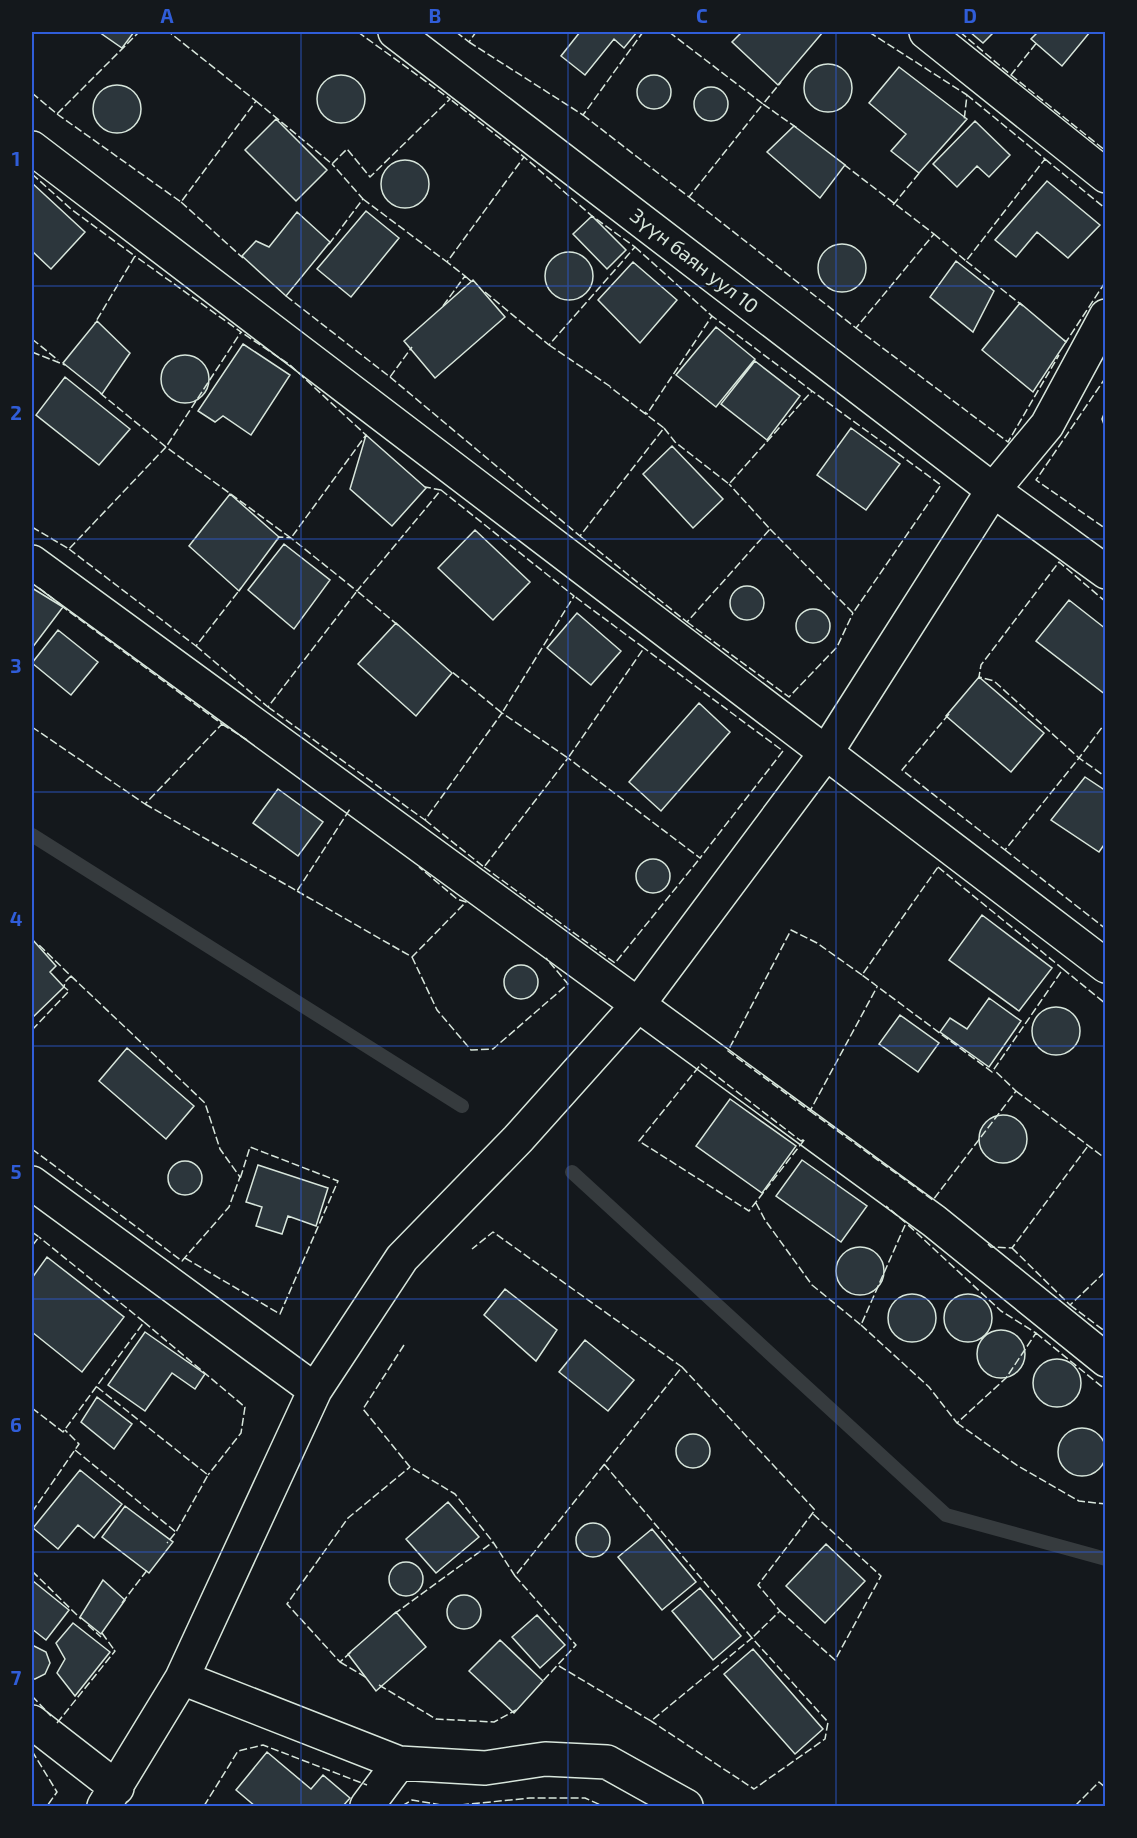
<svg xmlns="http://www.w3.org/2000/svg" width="1137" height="1838" font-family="'Exo 2',sans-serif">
<rect width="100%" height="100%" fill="#14181c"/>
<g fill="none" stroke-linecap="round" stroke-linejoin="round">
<path stroke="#363b3e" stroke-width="14" d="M 32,835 L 462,1106
M 572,1172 L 946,1515 L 1106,1559"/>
</g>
<path fill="#2c363c" stroke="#d8e6dc" stroke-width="1.5" d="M 99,32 L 134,32 L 122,48 Z
M 580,32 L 637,32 L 624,48 L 614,39 L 585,75 L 561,56 Z
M 742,32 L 823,32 L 778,85 L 732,42 Z
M 970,32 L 994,32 L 983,43 Z
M 1038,32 L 1090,32 L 1062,66 L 1031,39 Z
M804 88a24 24 0 1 1 48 0a24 24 0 1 1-48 0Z
M 899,67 L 967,119 L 919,173 L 891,151 L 906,134 L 869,103 Z
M317 99a24 24 0 1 1 48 0a24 24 0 1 1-48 0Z
M637 92a17 17 0 1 1 34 0a17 17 0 1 1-34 0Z
M93 109a24 24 0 1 1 48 0a24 24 0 1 1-48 0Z
M694 104a17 17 0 1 1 34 0a17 17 0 1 1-34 0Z
M 276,119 L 327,170 L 296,201 L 245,150 Z
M 975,121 L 1010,155 L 989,177 L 977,166 L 957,187 L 933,164 Z
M 794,126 L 845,165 L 820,198 L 767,152 Z
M381 184a24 24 0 1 1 48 0a24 24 0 1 1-48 0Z
M 1047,181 L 1100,225 L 1068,258 L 1037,232 L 1016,257 L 995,240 Z
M 32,183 L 85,232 L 51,269 L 32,251 Z
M 366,211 L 399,238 L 351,297 L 317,269 Z
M 297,212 L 330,242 L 286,296 L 242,256 L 256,241 L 269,247 Z
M 592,216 L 626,250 L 607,269 L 573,234 Z
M818 268a24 24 0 1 1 48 0a24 24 0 1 1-48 0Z
M545 276a24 24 0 1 1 48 0a24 24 0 1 1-48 0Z
M 956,261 L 994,291 L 973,332 L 930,297 Z
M 633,262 L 677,300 L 640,343 L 598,300 Z
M 473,280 L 505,317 L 435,378 L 404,341 Z
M 1020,303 L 1066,342 L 1033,392 L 982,350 Z
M 97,321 L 130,353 L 102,394 L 63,363 Z
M 716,327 L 755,359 L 716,407 L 676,375 Z
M 243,344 L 290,375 L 251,435 L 223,416 L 215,422 L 198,411 Z
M161 379a24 24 0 1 1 48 0a24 24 0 1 1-48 0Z
M 755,361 L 800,396 L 767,440 L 721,404 Z
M 65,377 L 130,429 L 99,465 L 36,415 Z
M 1106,409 L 1106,430 L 1102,419 Z
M 851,428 L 900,464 L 866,510 L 817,475 Z
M 366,435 L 426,488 L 392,526 L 350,489 Z
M 672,446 L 723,499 L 693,528 L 643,474 Z
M 230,494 L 279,537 L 239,591 L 189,546 Z
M 475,530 L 530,582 L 493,620 L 438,568 Z
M 284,544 L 330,580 L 294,629 L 248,590 Z
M730 603a17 17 0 1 1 34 0a17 17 0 1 1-34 0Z
M 32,588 L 63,607 L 32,648 Z
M 1069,600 L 1106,629 L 1106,695 L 1036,641 Z
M796 626a17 17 0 1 1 34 0a17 17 0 1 1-34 0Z
M 577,613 L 621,651 L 591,685 L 547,648 Z
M 396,623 L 452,673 L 416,716 L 358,664 Z
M 58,630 L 98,662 L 71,695 L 32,663 Z
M 979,677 L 1044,733 L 1011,772 L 946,716 Z
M 699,703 L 730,732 L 661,811 L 629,782 Z
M 1085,777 L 1106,791 L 1106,842 L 1099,852 L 1051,820 Z
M 278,789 L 323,822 L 298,856 L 253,823 Z
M636 876a17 17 0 1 1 34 0a17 17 0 1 1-34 0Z
M 982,915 L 1052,968 L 1019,1011 L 949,960 Z
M 32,939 L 56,966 L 50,972 L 64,987 L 32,1018 Z
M504 982a17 17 0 1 1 34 0a17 17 0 1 1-34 0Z
M 989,998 L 1021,1021 L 989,1067 L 940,1032 L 950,1018 L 967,1029 Z
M1032 1031a24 24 0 1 1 48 0a24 24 0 1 1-48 0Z
M 900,1015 L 939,1043 L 918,1072 L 879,1044 Z
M 127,1048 L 194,1106 L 166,1139 L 99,1081 Z
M 730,1099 L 796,1146 L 762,1193 L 696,1146 Z
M979 1139a24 24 0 1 1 48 0a24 24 0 1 1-48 0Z
M 802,1160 L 867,1206 L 841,1242 L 776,1196 Z
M168 1178a17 17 0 1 1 34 0a17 17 0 1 1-34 0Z
M 258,1165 L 328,1188 L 316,1226 L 288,1216 L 282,1234 L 256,1226 L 262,1207 L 246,1202 Z
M836 1271a24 24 0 1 1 48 0a24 24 0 1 1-48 0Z
M 47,1257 L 124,1317 L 82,1372 L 32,1332 L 32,1278 Z
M 505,1289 L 557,1330 L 536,1361 L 484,1315 Z
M944 1318a24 24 0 1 1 48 0a24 24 0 1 1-48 0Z
M888 1318a24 24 0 1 1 48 0a24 24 0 1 1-48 0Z
M977 1354a24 24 0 1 1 48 0a24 24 0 1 1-48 0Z
M 145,1332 L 205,1374 L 195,1389 L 172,1373 L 145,1411 L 108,1385 Z
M 585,1340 L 634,1380 L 608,1411 L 559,1372 Z
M1033 1383a24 24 0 1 1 48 0a24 24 0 1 1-48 0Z
M 97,1397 L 132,1424 L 114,1449 L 81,1422 Z
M1058 1452a24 24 0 1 1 48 0a24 24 0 1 1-48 0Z
M676 1451a17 17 0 1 1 34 0a17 17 0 1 1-34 0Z
M 80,1470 L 122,1504 L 94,1538 L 78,1525 L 58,1549 L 33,1528 Z
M 448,1502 L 479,1537 L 436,1573 L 406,1539 Z
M 125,1506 L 173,1542 L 149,1573 L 102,1537 Z
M576 1540a17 17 0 1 1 34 0a17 17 0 1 1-34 0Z
M 652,1529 L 696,1582 L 662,1610 L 618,1557 Z
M 826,1544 L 865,1581 L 825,1623 L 786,1586 Z
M389 1579a17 17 0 1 1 34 0a17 17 0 1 1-34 0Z
M 103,1580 L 125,1600 L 101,1634 L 80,1617 Z
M 33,1581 L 69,1610 L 46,1640 L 32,1629 Z
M 700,1588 L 741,1636 L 713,1660 L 672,1611 Z
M447 1612a17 17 0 1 1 34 0a17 17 0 1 1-34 0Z
M 396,1612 L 426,1647 L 376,1691 L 348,1654 Z
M 537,1615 L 565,1645 L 540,1668 L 512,1637 Z
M 73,1623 L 110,1652 L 75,1696 L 57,1673 L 65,1659 L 56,1643 Z
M 500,1640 L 543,1681 L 514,1713 L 469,1671 Z
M 32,1645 L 46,1652 L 50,1663 L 45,1674 L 35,1679 L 32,1679 Z
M 753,1649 L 823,1729 L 795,1754 L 724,1674 Z
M 267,1752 L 311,1789 L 323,1775 L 350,1798 L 343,1806 L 255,1806 L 236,1790 Z"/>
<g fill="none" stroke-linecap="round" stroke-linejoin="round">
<g stroke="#d8e6dc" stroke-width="36">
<path id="minor" d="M 395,32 L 993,490 L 1106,572
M 926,32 L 1106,176
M 32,148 L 1106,966
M 32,562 L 934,1221 L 1106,1360
M 32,1183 L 315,1390
M 182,1678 L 399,1763 L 485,1768 L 545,1759 L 607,1762 L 686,1806
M 32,1722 L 117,1788
M 104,1806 L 182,1678 L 315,1390 L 402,1258 L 518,1139 L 637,1006 L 825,754 L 993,490 L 1047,425 L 1106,316
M 367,1806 L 399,1763"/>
</g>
<use href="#minor" stroke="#14181c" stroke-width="33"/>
<path stroke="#d8e6dc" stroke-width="1.5" stroke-dasharray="8 3" stroke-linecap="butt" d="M 456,32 L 469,42 L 476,32
M 669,32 L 763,104 L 781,82
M 869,32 L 967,95 L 964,121
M 960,32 L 1011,75 L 1038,41
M 469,42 L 583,115 L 643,32
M 1011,75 L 1106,151
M 32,93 L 57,114 L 139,32
M 256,101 L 332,164 L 347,149 L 370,177 L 450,99 L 358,32
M 57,114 L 181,202 L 256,101 L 169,32
M 583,115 L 689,197 L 763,104 L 797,128
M 1045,159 L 1106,209
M 32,174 L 71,209 L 135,256 L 95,323
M 689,197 L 856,328 L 934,234 L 842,163
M 363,199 L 447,262 L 524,157 L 450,99
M 181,202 L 243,258
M 893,205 L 921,171
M 934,234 L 966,261 L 1045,159 L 967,95
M 329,244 L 363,199 L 332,164
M 635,247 L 712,316 L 647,414 L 645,412
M 966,261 L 1023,306
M 465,276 L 473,283
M 485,292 L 549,345 L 635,247 L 592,216 L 524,157
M 286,296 L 390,377 L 412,347
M 443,306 L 465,276 L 447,262
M 856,328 L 1008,442 L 1059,355
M 32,339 L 58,360
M 1064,340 L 1066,342 L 1106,281
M 549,345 L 611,387
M 32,352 L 65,365
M 390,377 L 580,536 L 664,428 L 610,387
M 1106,377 L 1036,480 L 1106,529
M 100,393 L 166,447 L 241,332 L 135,256
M 664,428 L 675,442 L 729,484 L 812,391 L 712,316
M 441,490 L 574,596 L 502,713 L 451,671
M 32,527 L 69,549 L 166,447 L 291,538 L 366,435 L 290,365 L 241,332
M 770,529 L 853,613 L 941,485 L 812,391
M 580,536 L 687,622 L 770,529 L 729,484
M 277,540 L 279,537 L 291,538 L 357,591 L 441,490 L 425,487
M 69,549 L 196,646 L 241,588
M 39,588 L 60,604
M 1106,602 L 1059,562 L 981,665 L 979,677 L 994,681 L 1079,758 L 1106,722
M 687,622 L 789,697 L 837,647 L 853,613
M 196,646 L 268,707 L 357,591 L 399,626
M 268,707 L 425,820 L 502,713 L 568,758 L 644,648 L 574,596
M 949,714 L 902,770 L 1005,850 L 1079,758 L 1106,777
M 222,724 L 247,740
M 32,727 L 145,804 L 222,724 L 63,607
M 145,804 L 297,891 L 350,809
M 425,820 L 484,867 L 568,758 L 700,858 L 783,751 L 644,648
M 1005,850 L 1106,929
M 484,867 L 615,963 L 701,857
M 938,867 L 1063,969 L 992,1072 L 862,975 Z
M 297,891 L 412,957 L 466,902 L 457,899 L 419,867
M 412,957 L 437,1010 L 471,1050 L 493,1049 L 568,984 L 546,958
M 1063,969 L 1106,1004
M 862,975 L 817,943 L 791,930 L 728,1051 L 810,1111 L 877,987
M 32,1030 L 69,991 L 64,987 L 65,982 L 71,976 L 38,944
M 701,1064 L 801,1141 L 805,1139 L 749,1211 L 639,1141 Z
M 1016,1091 L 1106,1159
M 810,1111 L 933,1200 L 1016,1091 L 994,1070
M 32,1149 L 182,1261 L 229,1207 L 240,1177 L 220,1149 L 205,1103 L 71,976
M 756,1203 L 765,1220 L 812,1285 L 861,1325 L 906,1223 L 886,1206
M 32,1232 L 39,1237 L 32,1246
M 988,1244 L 991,1247 L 1012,1248 L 1088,1146
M 1012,1248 L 1070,1305 L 1106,1271
M 185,1258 L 280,1314 L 338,1181 L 250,1147 L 240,1179
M 1070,1305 L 1106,1332
M 144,1322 L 245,1407 L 241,1433 L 208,1475
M 861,1325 L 929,1387 L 957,1423 L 1006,1378 L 1036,1333 L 1001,1311 L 906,1223
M 1036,1333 L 1106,1390
M 404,1345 L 363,1409 L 410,1467 L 455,1494 L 493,1542 L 515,1576 L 682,1367 L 493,1232 L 472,1249
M 97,1387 L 208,1475 L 176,1532
M 32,1408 L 63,1432 L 144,1322 L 39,1237
M 957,1423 L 1018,1466 L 1079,1501 L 1106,1504
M 75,1450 L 176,1532 L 167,1543
M 604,1464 L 752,1638 L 780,1611 L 758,1585 L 815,1510 L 682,1367
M 32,1512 L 79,1444 L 65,1430
M 32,1571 L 81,1619
M 515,1576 L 576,1645 L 541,1683
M 122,1603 L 148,1569
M 780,1611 L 835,1660 L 881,1576 L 813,1514
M 394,1614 L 493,1542
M 88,1625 L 101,1637
M 102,1633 L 115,1651
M 351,1652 L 340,1662 L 287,1604 L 348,1518 L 410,1467
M 340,1662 L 367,1678
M 559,1666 L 651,1721 L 752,1638 L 828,1722 L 825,1739 L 754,1789 L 651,1721
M 379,1685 L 436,1719 L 494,1722 L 516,1710
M 32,1696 L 51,1716
M 57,1723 L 115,1651 L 114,1650
M 32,1751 L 57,1792 L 47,1806
M 204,1806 L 238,1751 L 263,1745 L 367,1785
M 402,1806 L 412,1800 L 447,1806
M 450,1806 L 530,1798 L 585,1798 L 603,1806
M 1075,1806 L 1099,1782 L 1106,1788"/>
</g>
<path fill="none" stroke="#305dd8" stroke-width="1.5" stroke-opacity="0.55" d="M 301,32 L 301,1806M 568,32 L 568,1806M 836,32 L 836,1806M 32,286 L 1106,286M 32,539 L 1106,539M 32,792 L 1106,792M 32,1046 L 1106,1046M 32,1299 L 1106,1299M 32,1552 L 1106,1552"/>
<g text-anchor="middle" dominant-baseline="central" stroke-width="4.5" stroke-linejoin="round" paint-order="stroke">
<g font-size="20" fill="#d8e6dc" stroke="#14181c">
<text transform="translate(695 260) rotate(38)">Зүүн баян уул 10</text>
</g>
</g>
<rect width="1137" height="1838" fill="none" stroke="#14181c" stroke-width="66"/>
<rect x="33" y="33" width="1071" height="1772" fill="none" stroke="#305dd8" stroke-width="2"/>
<g font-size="20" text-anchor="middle" font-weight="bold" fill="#305dd8">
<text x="167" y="23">A</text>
<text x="435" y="23">B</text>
<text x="702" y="23">C</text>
<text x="970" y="23">D</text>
<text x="16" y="166">1</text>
<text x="16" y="420">2</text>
<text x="16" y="673">3</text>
<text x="16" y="926">4</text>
<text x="16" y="1179">5</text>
<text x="16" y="1432">6</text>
<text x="16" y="1685">7</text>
</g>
</svg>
